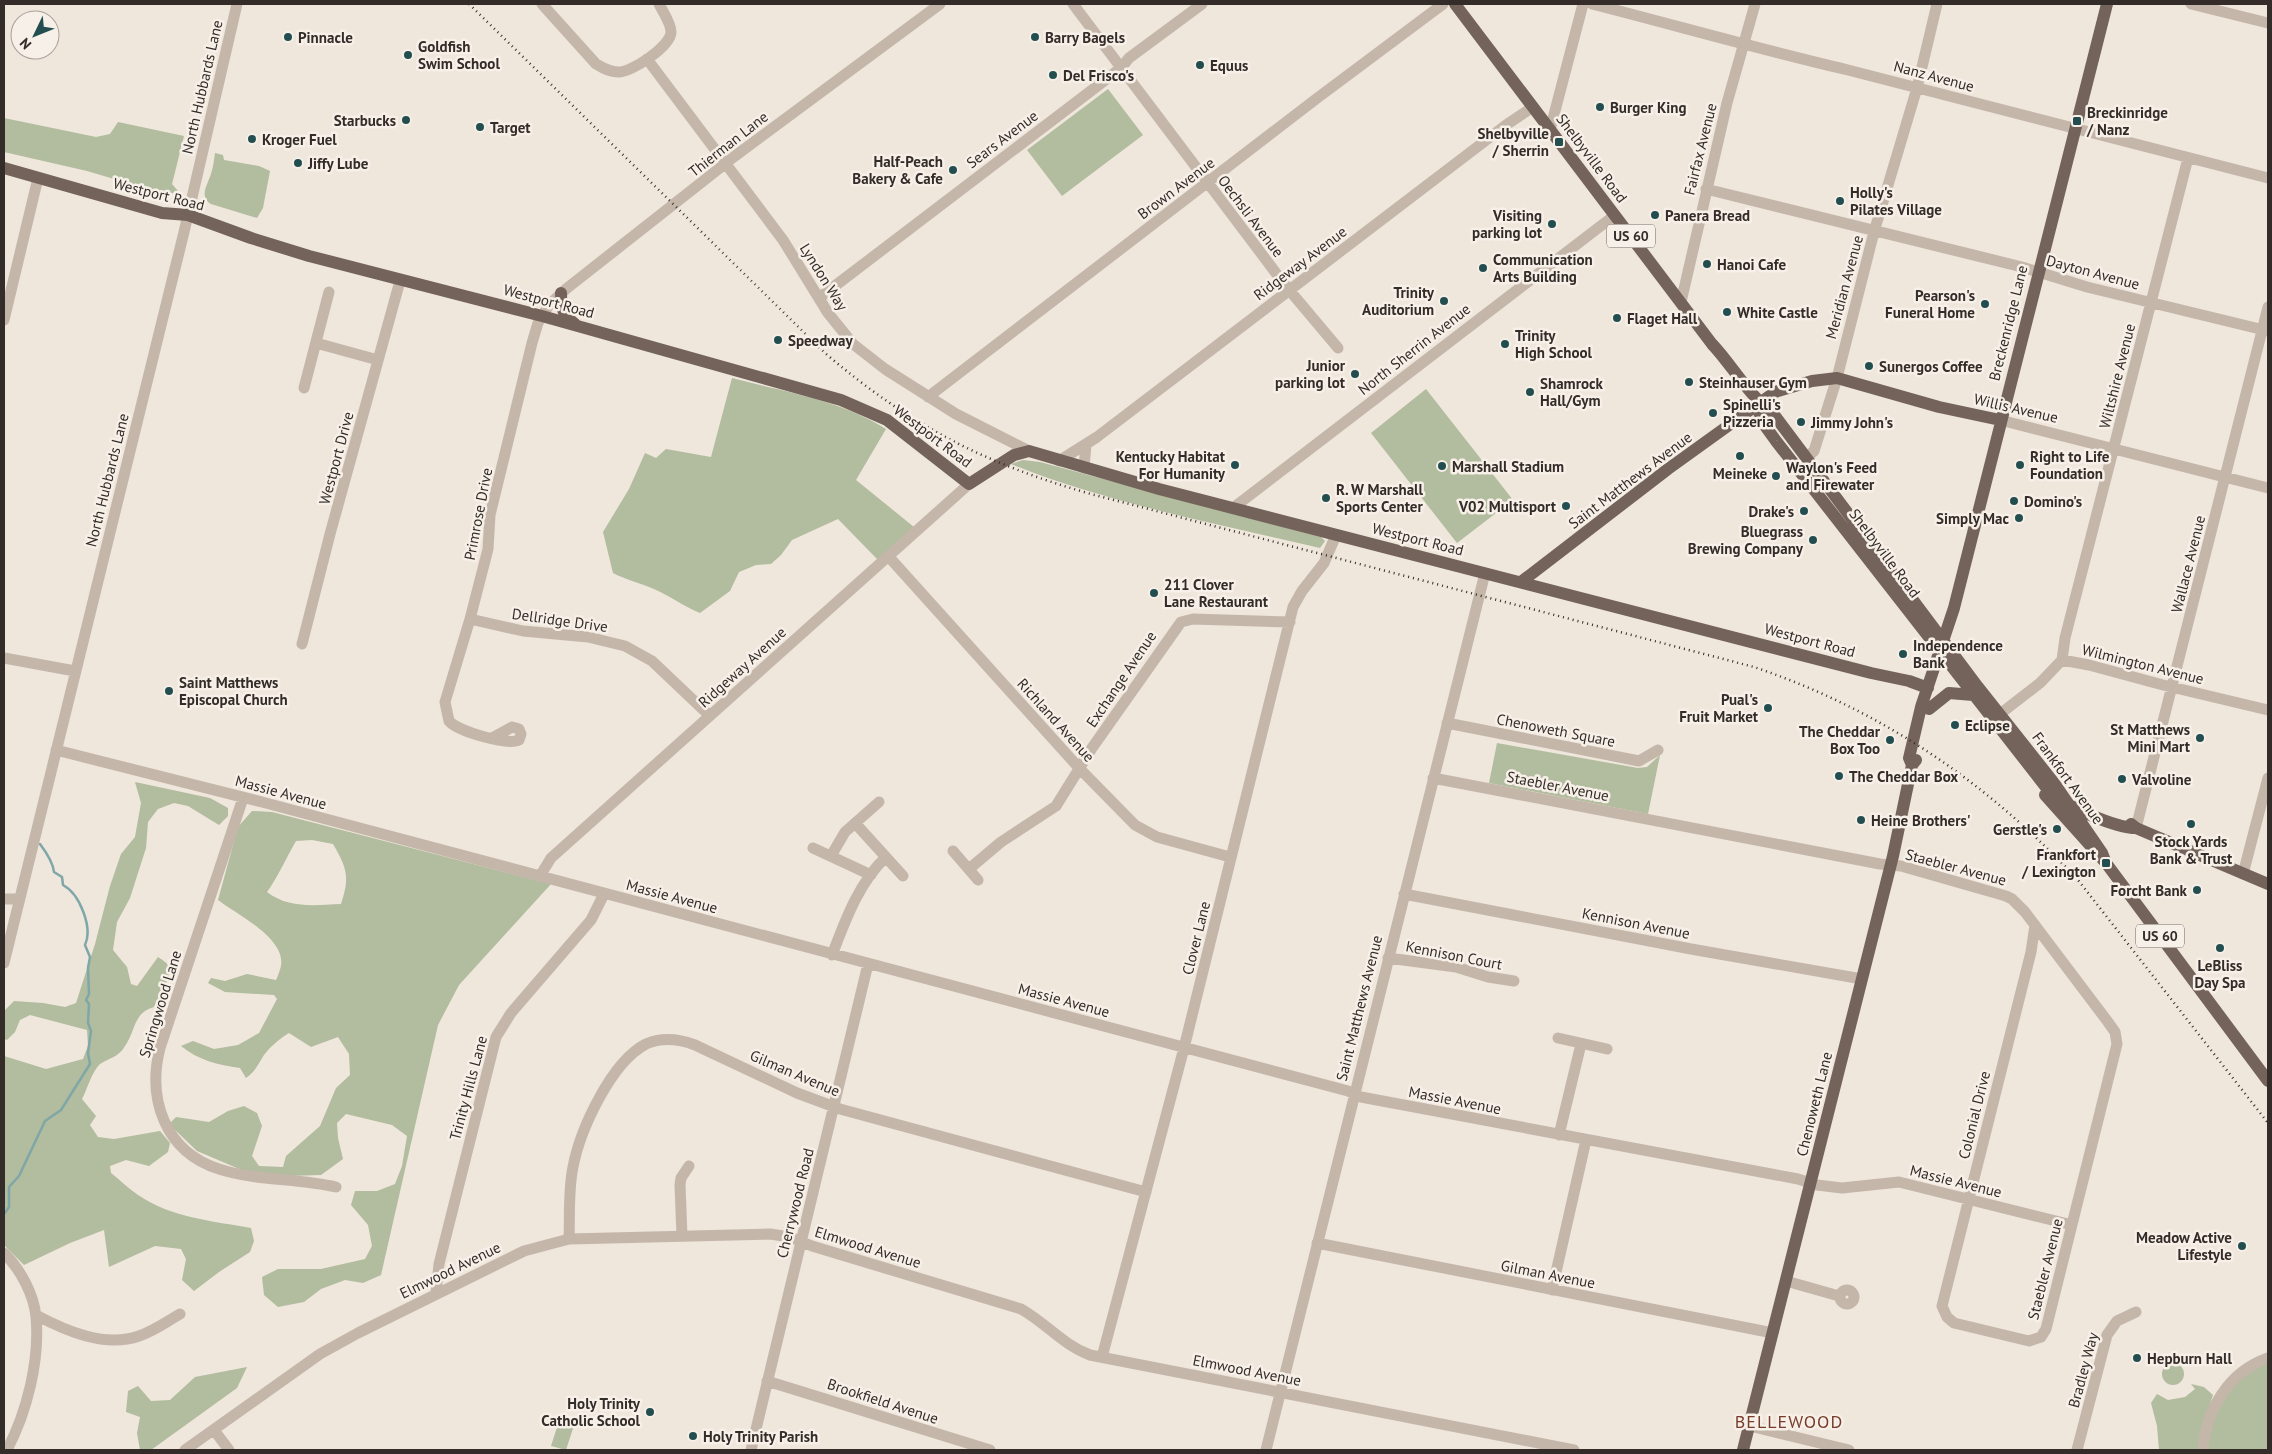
<svg xmlns="http://www.w3.org/2000/svg" width="2272" height="1454" font-family="'PT Sans',sans-serif">
<rect width="100%" height="100%" fill="#efe6dc"/>
<path fill="#b2bc9e" fill-rule="evenodd" d="M 1108,89 L 1143,135 L 1062,196 L 1027,150 Z
M 4,118 L 96,137 L 110,134 L 118,122 L 184,136 L 172,184 L 178,191 L 168,195 L 87,171 L 4,152 Z
M 215,153 L 223,155 L 224,160 L 259,166 L 270,171 L 263,208 L 257,218 L 211,204 C 199,196 207,186 211,174 C 213,168 214,160 215,153 Z
M 732,378 C 784,392 840,400 886,429 L 856,480 L 914,527 L 878,560 L 838,519 L 792,540 L 781,555 L 771,564 L 756,565 L 739,572 L 730,591 L 700,613 C 683,606 670,596 654,589 C 641,583 626,580 613,573 L 603,532 L 629,489 L 645,453 L 656,458 L 666,449 L 711,457 Z
M 1426,389 L 1513,500 L 1457,543 L 1371,433 Z
M 1023,460 L 1040,462 L 1321,537 L 1325,541 L 1320,548 C 1219,524 1107,503 1011,464 Z
M 1497,743 L 1638,768 L 1647,767 L 1660,755 L 1648,814 L 1489,783 Z
M 135,782 L 210,798 L 228,808 L 228,816 L 219,825 L 188,806 L 174,803 L 158,809 L 148,822 L 146,848 L 130,898 L 117,922 L 113,950 L 127,967 L 131,984 L 137,986 L 158,957 C 161,959 166,962 168,965 C 174,973 159,999 154,1007 C 133,1013 136,1030 125,1046 C 119,1057 109,1058 100,1064 C 92,1071 87,1090 82,1099 L 96,1116 L 90,1125 L 98,1137 L 114,1139 L 160,1131 L 170,1143 L 168,1152 L 149,1166 L 126,1160 L 110,1166 L 111,1173 C 120,1180 129,1189 138,1195 C 172,1218 213,1221 251,1228 L 254,1241 L 250,1252 L 219,1272 L 194,1291 L 182,1280 L 186,1259 L 181,1249 L 155,1246 L 109,1267 L 104,1230 L 70,1243 L 24,1265 L 4,1245 L 4,1056 L 46,1069 L 83,1059 L 88,1046 L 87,1030 L 30,1015 L 20,1020 L 15,1032 L 7,1040 L 4,1039 L 4,1011 L 14,1001 L 43,1003 L 65,1007 L 76,1003 L 95,944 L 110,886 L 121,854 L 135,837 L 141,803 Z
M 252,811 L 272,812 L 551,884 L 459,985 L 438,1025 L 381,1275 L 363,1283 L 345,1280 L 321,1289 L 304,1302 L 278,1307 L 264,1295 L 262,1277 L 278,1269 L 321,1269 L 365,1259 L 372,1246 L 368,1225 L 351,1205 L 355,1191 L 377,1191 L 395,1184 L 402,1166 L 407,1136 L 392,1125 L 346,1114 L 337,1123 L 338,1138 L 343,1159 L 321,1175 L 287,1176 L 244,1171 L 197,1151 L 169,1124 L 176,1117 L 209,1122 L 228,1111 L 244,1106 L 257,1113 L 262,1126 L 252,1156 L 259,1166 L 283,1167 L 286,1156 L 320,1126 L 336,1088 L 350,1075 L 349,1054 L 338,1037 L 311,1047 L 289,1033 C 279,1039 271,1046 264,1055 C 258,1064 256,1071 246,1078 L 240,1068 C 218,1065 198,1060 181,1046 L 193,1041 L 214,1049 L 238,1045 L 259,1033 L 277,999 L 274,995 L 225,992 L 208,983 L 211,978 L 225,981 L 247,974 L 276,980 C 278,976 280,970 281,966 C 286,938 236,914 218,900 L 238,827 ZM 312,840 L 333,844 C 347,868 350,877 341,904 C 315,905 289,909 267,892 C 278,877 286,858 296,841 Z
M 2268,1361 L 2268,1450 L 2206,1450 L 2210,1425 L 2233,1384 Z
M2162 1374a11 11 0 1 1 22 0a11 11 0 1 1-22 0Z
M 247,1367 L 237,1388 L 151,1450 L 140,1450 L 137,1433 L 140,1417 L 126,1412 L 128,1391 L 138,1386 L 151,1401 L 170,1400 L 195,1377 Z
M 2191,1384 L 2204,1387 L 2213,1395 L 2201,1431 L 2199,1450 L 2159,1450 L 2157,1426 L 2151,1403 L 2157,1394 L 2168,1400 L 2185,1397 L 2195,1389 Z
M 560,1418 L 576,1419 L 566,1450 L 551,1446 Z"/>
<g fill="none" stroke-linecap="round" stroke-linejoin="round">
<path stroke="#7fa7a8" stroke-width="2.5" d="M 4,1214 L 9,1207 L 9,1187 L 19,1176 L 45,1121 L 61,1110 L 90,1064 L 88,1053 L 91,1031 L 88,1023 L 89,1004 L 86,1000 L 89,994 L 88,968 L 90,957 L 85,945 C 93,928 80,894 63,885 L 62,877 L 54,872 C 53,862 46,852 40,844"/>
<path stroke="#c5b6aa" stroke-width="11" d="M 542,4 L 596,64 C 603,68 609,72 618,72 C 631,73 671,46 671,32 C 671,23 663,12 659,4
M 1073,4 L 1285,285 L 1338,348
M 1592,4 C 1678,26 1762,50 1848,70 L 2268,178
M 2191,4 L 2268,23
M 647,59 L 783,240 L 828,313 L 853,344 L 885,369 L 956,414 L 1029,451
M 1550,130 L 1583,4
M 1706,189 L 2022,267 L 2087,287 L 2268,331
M 819,298 L 1121,68 L 1129,58 L 1202,4
M 1681,302 L 1727,103 L 1755,4
M 4,320 L 38,178
M 316,343 L 378,360
M 304,388 L 329,292
M 928,397 L 1316,99 L 1443,4
M 2000,420 L 2268,488
M 1806,458 L 1814,451 L 1837,378 L 1874,232 L 1917,88 L 1937,4
M 1059,461 L 1097,437 L 1506,125 L 1533,107
M 1084,468 L 1086,444
M 1233,508 L 1615,215
M 889,557 L 1080,769 L 1135,825 L 1157,837 L 1230,857
M 470,619 L 523,631 L 588,637 L 625,646 L 652,661 L 710,716
M 302,644 L 330,534 L 400,281
M 4,658 L 75,671
M 2062,660 L 2065,638 L 2188,158
M 2000,714 L 2040,683 L 2062,660 L 2089,665 L 2163,685 L 2268,710
M 1447,723 L 1639,761 L 1658,750
M 492,738 L 512,727 L 519,729 L 521,734 L 519,740 C 508,746 457,731 449,721 L 445,702 L 470,619 L 488,549 L 490,515 L 532,343 L 538,323 L 549,305 L 566,289 L 735,156 L 940,4
M 56,750 L 262,802 L 1348,1091 L 1361,1097 L 1798,1179 L 1817,1185 L 1842,1188 L 1899,1182 L 2072,1225
M 1433,778 L 1880,864 L 1901,866 L 2006,896 L 2012,899 L 2025,912 L 2108,1022 L 2115,1032 L 2117,1044 L 2046,1329 L 2041,1337 L 2029,1341 L 1954,1323 L 1947,1317 L 1942,1306 L 2031,952 L 2035,925
M 243,798 L 160,1048 C 147,1099 165,1152 219,1169 C 255,1181 298,1178 336,1187
M 855,823 L 903,876
M 2136,828 L 2268,307
M 813,848 L 871,875
M 953,851 L 978,880
M 831,856 L 845,832 L 879,802
M 969,869 L 1001,842 L 1056,806 L 1092,748 L 1181,622 L 1193,619 L 1290,622
M 2243,874 L 2268,778
M 540,876 L 551,858 L 969,484
M 1404,894 L 1691,949 L 1862,979
M 4,899 L 19,899
M 832,955 C 845,921 859,882 886,857
M 1388,958 L 1456,967 L 1488,977 L 1514,981
M 4,963 L 184,232 L 237,4
M 1558,1038 L 1607,1049
M 1559,1135 L 1581,1044
M 682,1236 L 680,1185 L 681,1178 L 689,1166
M 569,1239 C 570,1215 568,1191 573,1167 C 580,1130 611,1062 646,1044 C 662,1037 679,1039 695,1045 L 797,1093 L 840,1109 L 1146,1192
M 1317,1243 L 1773,1333
M 4,1253 C 20,1269 34,1294 36,1317 C 40,1360 27,1412 7,1450
M 1786,1281 L 1839,1296
M1840 1297a7 7 0 1 1 14 0a7 7 0 1 1-14 0Z
M 1552,1290 L 1586,1140
M 436,1293 L 439,1264 L 496,1037 L 511,1013 L 591,920 L 604,894
M 36,1315 C 66,1331 105,1348 139,1336 C 154,1331 166,1322 180,1314
M 1102,1357 L 1184,1048 L 1293,607 L 1302,591 L 1324,563 L 1336,535
M 767,1381 L 990,1450
M 1750,1426 L 1849,1450
M 214,1430 L 229,1450
M 185,1450 L 320,1354 L 358,1333 L 524,1251 L 569,1239 L 770,1234 L 790,1237 L 812,1246 L 1021,1309 C 1046,1323 1063,1345 1090,1355 L 1574,1450
M 751,1450 L 868,964
M 1266,1450 L 1485,573
M 2077,1450 L 2107,1335 L 2117,1321 L 2136,1312
M 2203,1450 C 2206,1410 2228,1372 2268,1358"/>
<path stroke="#74635b" stroke-width="12" d="M 1455,4 L 1712,344 C 1732,365 1748,395 1772,412 L 1978,687 L 2054,783 L 2102,853 L 2106,863
M 4,168 L 162,213 L 188,215 L 251,238 L 309,256 L 542,316 L 841,400 L 887,420 L 969,484 L 1014,455 L 1029,451 L 1159,489 L 1871,673 L 1909,681 L 1928,688
M 561,293 C 561,309 563,315 575,324
M 1759,404 L 1760,419 L 1776,441 L 2049,791 C 2064,806 2116,828 2136,828
M 1521,582 L 1668,469 L 1775,392 L 1812,381 L 1837,378 L 1939,407 L 2000,420
M 1929,709 L 1949,693 L 1973,695
M 1912,765 L 1909,758 L 1921,707 L 1954,608 L 2107,4
M 2045,795 L 2106,863 L 2268,1081
M 2131,824 L 2136,828 L 2268,884
M 1743,1450 L 1893,856 L 1912,765 L 1916,760"/>
<path stroke="#342c28" stroke-width="2.5" stroke-dasharray="1 4" stroke-linecap="butt" d="M 469,4 L 825,353 C 909,425 985,464 1091,494 L 1754,667 C 1881,710 1987,782 2078,880 L 2268,1123"/>
</g>
<g fill="#234e50" stroke="#f7f0e8" stroke-width="2">
<circle cx="288" cy="37" r="5"/>
<circle cx="1035" cy="37" r="5"/>
<circle cx="408" cy="55" r="5"/>
<circle cx="1200" cy="65" r="5"/>
<circle cx="1053" cy="75" r="5"/>
<circle cx="1600" cy="107" r="5"/>
<circle cx="406" cy="120" r="5"/>
<rect x="2072" y="116" width="10" height="10" rx="2.5"/>
<circle cx="480" cy="127" r="5"/>
<circle cx="252" cy="139" r="5"/>
<rect x="1554" y="137" width="10" height="10" rx="2.5"/>
<circle cx="298" cy="163" r="5"/>
<circle cx="953" cy="170" r="5"/>
<circle cx="1840" cy="201" r="5"/>
<circle cx="1655" cy="215" r="5"/>
<circle cx="1552" cy="224" r="5"/>
<circle cx="1707" cy="264" r="5"/>
<circle cx="1483" cy="268" r="5"/>
<circle cx="1444" cy="301" r="5"/>
<circle cx="1985" cy="304" r="5"/>
<circle cx="1727" cy="312" r="5"/>
<circle cx="1617" cy="318" r="5"/>
<circle cx="778" cy="340" r="5"/>
<circle cx="1505" cy="344" r="5"/>
<circle cx="1869" cy="366" r="5"/>
<circle cx="1355" cy="374" r="5"/>
<circle cx="1689" cy="382" r="5"/>
<circle cx="1530" cy="392" r="5"/>
<circle cx="1713" cy="413" r="5"/>
<circle cx="1801" cy="422" r="5"/>
<circle cx="1740" cy="456" r="5"/>
<circle cx="1235" cy="465" r="5"/>
<circle cx="2020" cy="465" r="5"/>
<circle cx="1442" cy="466" r="5"/>
<circle cx="1776" cy="476" r="5"/>
<circle cx="1326" cy="498" r="5"/>
<circle cx="2014" cy="501" r="5"/>
<circle cx="1566" cy="506" r="5"/>
<circle cx="1804" cy="511" r="5"/>
<circle cx="2019" cy="518" r="5"/>
<circle cx="1813" cy="540" r="5"/>
<circle cx="1154" cy="593" r="5"/>
<circle cx="1903" cy="654" r="5"/>
<circle cx="169" cy="691" r="5"/>
<circle cx="1768" cy="708" r="5"/>
<circle cx="1955" cy="725" r="5"/>
<circle cx="2200" cy="738" r="5"/>
<circle cx="1890" cy="740" r="5"/>
<circle cx="1839" cy="776" r="5"/>
<circle cx="2122" cy="779" r="5"/>
<circle cx="1861" cy="820" r="5"/>
<circle cx="2191" cy="824" r="5"/>
<circle cx="2057" cy="829" r="5"/>
<rect x="2101" y="858" width="10" height="10" rx="2.5"/>
<circle cx="2197" cy="890" r="5"/>
<circle cx="2220" cy="948" r="5"/>
<circle cx="2242" cy="1246" r="5"/>
<circle cx="2137" cy="1358" r="5"/>
<circle cx="650" cy="1412" r="5"/>
<circle cx="693" cy="1436" r="5"/>
</g>
<g text-anchor="middle" dominant-baseline="central" stroke-width="5" stroke-linejoin="round" paint-order="stroke">
<g fill="#f7f0e8" stroke="#6e6762" stroke-width="1">
<rect x="1607" y="224.5" width="48" height="23" rx="4"/>
<rect x="2136" y="924.5" width="48" height="23" rx="4"/>
</g>
<g font-size="14" font-weight="bold" fill="#342c28">
<text x="1631" y="236">US 60</text>
<text x="2160" y="936">US 60</text>
</g>
<g font-size="15" font-weight="bold" fill="#342c28" stroke="#f7f0e8" text-anchor="start">
<text x="298" y="37">Pinnacle</text>
<text x="1045" y="37">Barry Bagels</text>
<text x="418" y="46">Goldfish<tspan x="418" dy="17">Swim School</tspan></text>
<text x="1210" y="65">Equus</text>
<text x="1063" y="75">Del Frisco's</text>
<text x="1610" y="107">Burger King</text>
<text x="2087" y="112">Breckinridge<tspan x="2087" dy="17">/ Nanz</tspan></text>
<text x="396" y="120" text-anchor="end">Starbucks</text>
<text x="490" y="127">Target</text>
<text x="1549" y="133" text-anchor="end">Shelbyville<tspan x="1549" dy="17">/ Sherrin</tspan></text>
<text x="262" y="139">Kroger Fuel</text>
<text x="943" y="161" text-anchor="end">Half-Peach<tspan x="943" dy="17">Bakery &amp; Cafe</tspan></text>
<text x="308" y="163">Jiffy Lube</text>
<text x="1850" y="192">Holly's<tspan x="1850" dy="17">Pilates Village</tspan></text>
<text x="1542" y="215" text-anchor="end">Visiting<tspan x="1542" dy="17">parking lot</tspan></text>
<text x="1665" y="215">Panera Bread</text>
<text x="1493" y="259">Communication<tspan x="1493" dy="17">Arts Building</tspan></text>
<text x="1717" y="264">Hanoi Cafe</text>
<text x="1434" y="292" text-anchor="end">Trinity<tspan x="1434" dy="17">Auditorium</tspan></text>
<text x="1975" y="295" text-anchor="end">Pearson's<tspan x="1975" dy="17">Funeral Home</tspan></text>
<text x="1737" y="312">White Castle</text>
<text x="1627" y="318">Flaget Hall</text>
<text x="1515" y="335">Trinity<tspan x="1515" dy="17">High School</tspan></text>
<text x="788" y="340">Speedway</text>
<text x="1345" y="365" text-anchor="end">Junior<tspan x="1345" dy="17">parking lot</tspan></text>
<text x="1879" y="366">Sunergos Coffee</text>
<text x="1699" y="382">Steinhauser Gym</text>
<text x="1540" y="383">Shamrock<tspan x="1540" dy="17">Hall/Gym</tspan></text>
<text x="1723" y="404">Spinelli's<tspan x="1723" dy="17">Pizzeria</tspan></text>
<text x="1811" y="422">Jimmy John's</text>
<text x="1225" y="456" text-anchor="end">Kentucky Habitat<tspan x="1225" dy="17">For Humanity</tspan></text>
<text x="2030" y="456">Right to Life<tspan x="2030" dy="17">Foundation</tspan></text>
<text x="1452" y="466">Marshall Stadium</text>
<text x="1786" y="467">Waylon's Feed<tspan x="1786" dy="17">and Firewater</tspan></text>
<text x="1740" y="473" text-anchor="middle">Meineke</text>
<text x="1336" y="489">R. W Marshall<tspan x="1336" dy="17">Sports Center</tspan></text>
<text x="2024" y="501">Domino's</text>
<text x="1556" y="506" text-anchor="end">V02 Multisport</text>
<text x="1794" y="511" text-anchor="end">Drake's</text>
<text x="2009" y="518" text-anchor="end">Simply Mac</text>
<text x="1803" y="531" text-anchor="end">Bluegrass<tspan x="1803" dy="17">Brewing Company</tspan></text>
<text x="1164" y="584">211 Clover<tspan x="1164" dy="17">Lane Restaurant</tspan></text>
<text x="1913" y="645">Independence<tspan x="1913" dy="17">Bank</tspan></text>
<text x="179" y="682">Saint Matthews<tspan x="179" dy="17">Episcopal Church</tspan></text>
<text x="1758" y="699" text-anchor="end">Pual's<tspan x="1758" dy="17">Fruit Market</tspan></text>
<text x="1965" y="725">Eclipse</text>
<text x="2190" y="729" text-anchor="end">St Matthews<tspan x="2190" dy="17">Mini Mart</tspan></text>
<text x="1880" y="731" text-anchor="end">The Cheddar<tspan x="1880" dy="17">Box Too</tspan></text>
<text x="1849" y="776">The Cheddar Box</text>
<text x="2132" y="779">Valvoline</text>
<text x="1871" y="820">Heine Brothers'</text>
<text x="2047" y="829" text-anchor="end">Gerstle's</text>
<text x="2191" y="841" text-anchor="middle">Stock Yards<tspan x="2191" dy="17">Bank &amp; Trust</tspan></text>
<text x="2096" y="854" text-anchor="end">Frankfort<tspan x="2096" dy="17">/ Lexington</tspan></text>
<text x="2187" y="890" text-anchor="end">Forcht Bank</text>
<text x="2220" y="965" text-anchor="middle">LeBliss<tspan x="2220" dy="17">Day Spa</tspan></text>
<text x="2232" y="1237" text-anchor="end">Meadow Active<tspan x="2232" dy="17">Lifestyle</tspan></text>
<text x="2147" y="1358">Hepburn Hall</text>
<text x="640" y="1403" text-anchor="end">Holy Trinity<tspan x="640" dy="17">Catholic School</tspan></text>
<text x="703" y="1436">Holy Trinity Parish</text>
</g>
<g font-size="15" fill="#342c28" stroke="#f7f0e8">
<text transform="translate(1934 76) rotate(15)">Nanz Avenue</text>
<text transform="translate(202 87) rotate(-77)">North Hubbards Lane</text>
<text transform="translate(1002 139) rotate(-37)">Sears Avenue</text>
<text transform="translate(728 144) rotate(-38)">Thierman Lane</text>
<text transform="translate(1700 149) rotate(-76)">Fairfax Avenue</text>
<text transform="translate(1592 158) rotate(53)">Shelbyville Road</text>
<text transform="translate(1176 188) rotate(-37)">Brown Avenue</text>
<text transform="translate(159 194) rotate(14)">Westport Road</text>
<text transform="translate(1251 216) rotate(53)">Oechsli Avenue</text>
<text transform="translate(1300 263) rotate(-37)">Ridgeway Avenue</text>
<text transform="translate(2093 272) rotate(15)">Dayton Avenue</text>
<text transform="translate(824 277) rotate(58)">Lyndon Way</text>
<text transform="translate(1844 287) rotate(-75)">Meridian Avenue</text>
<text transform="translate(549 301) rotate(15)">Westport Road</text>
<text transform="translate(2008 323) rotate(-76)">Breckenridge Lane</text>
<text transform="translate(1414 349) rotate(-38)">North Sherrin Avenue</text>
<text transform="translate(2117 376) rotate(-76)">Wiltshire Avenue</text>
<text transform="translate(2016 408) rotate(13)">Willis Avenue</text>
<text transform="translate(933 436) rotate(37)">Westport Road</text>
<text transform="translate(336 458) rotate(-75)">Westport Drive</text>
<text transform="translate(107 480) rotate(-76)">North Hubbards Lane</text>
<text transform="translate(1630 480) rotate(-37)">Saint Matthews Avenue</text>
<text transform="translate(478 514) rotate(-79)">Primrose Drive</text>
<text transform="translate(1418 539) rotate(14)">Westport Road</text>
<text transform="translate(1885 553) rotate(53)">Shelbyville Road</text>
<text transform="translate(2188 564) rotate(-76)">Wallace Avenue</text>
<text transform="translate(560 620) rotate(8)">Dellridge Drive</text>
<text transform="translate(1810 640) rotate(15)">Westport Road</text>
<text transform="translate(2143 664) rotate(14)">Wilmington Avenue</text>
<text transform="translate(742 667) rotate(-42)">Ridgeway Avenue</text>
<text transform="translate(1121 679) rotate(-56)">Exchange Avenue</text>
<text transform="translate(1056 720) rotate(48)">Richland Avenue</text>
<text transform="translate(1556 730) rotate(11)">Chenoweth Square</text>
<text transform="translate(2068 778) rotate(54)">Frankfort Avenue</text>
<text transform="translate(1558 786) rotate(11)">Staebler Avenue</text>
<text transform="translate(281 792) rotate(15)">Massie Avenue</text>
<text transform="translate(1956 867) rotate(15)">Staebler Avenue</text>
<text transform="translate(672 896) rotate(15)">Massie Avenue</text>
<text transform="translate(1636 923) rotate(11)">Kennison Avenue</text>
<text transform="translate(1196 938) rotate(-76)">Clover Lane</text>
<text transform="translate(1454 955) rotate(11)">Kennison Court</text>
<text transform="translate(1064 1000) rotate(15)">Massie Avenue</text>
<text transform="translate(160 1004) rotate(-73)">Springwood Lane</text>
<text transform="translate(1359 1008) rotate(-76)">Saint Matthews Avenue</text>
<text transform="translate(795 1073) rotate(23)">Gilman Avenue</text>
<text transform="translate(468 1088) rotate(-75)">Trinity Hills Lane</text>
<text transform="translate(1455 1100) rotate(11)">Massie Avenue</text>
<text transform="translate(1814 1104) rotate(-76)">Chenoweth Lane</text>
<text transform="translate(1974 1115) rotate(-76)">Colonial Drive</text>
<text transform="translate(1956 1181) rotate(14)">Massie Avenue</text>
<text transform="translate(795 1203) rotate(-76)">Cherrywood Road</text>
<text transform="translate(868 1247) rotate(17)">Elmwood Avenue</text>
<text transform="translate(2045 1269) rotate(-76)">Staebler Avenue</text>
<text transform="translate(450 1270) rotate(-26)">Elmwood Avenue</text>
<text transform="translate(1548 1274) rotate(11)">Gilman Avenue</text>
<text transform="translate(1247 1370) rotate(11)">Elmwood Avenue</text>
<text transform="translate(2083 1370) rotate(-75)">Bradley Way</text>
<text transform="translate(883 1401) rotate(18)">Brookfield Avenue</text>
</g>
<g font-size="18" letter-spacing="1" fill="#793c2b" stroke="#f7f0e8">
<text x="1789" y="1421">BELLEWOOD</text>
</g>
</g>
<rect width="2272" height="1454" fill="none" stroke="#342c28" stroke-width="10"/>
<g transform="translate(35 35) rotate(227)"><circle r="24" fill="#f7f0e8" stroke="#a9a29b"/>
<path d="M0-4L9 19L0 12L-9 19Z" fill="#234e50"/>
<text y="-8" font-size="14" font-weight="bold" text-anchor="middle" fill="#342c28">N</text>
</g>
</svg>
